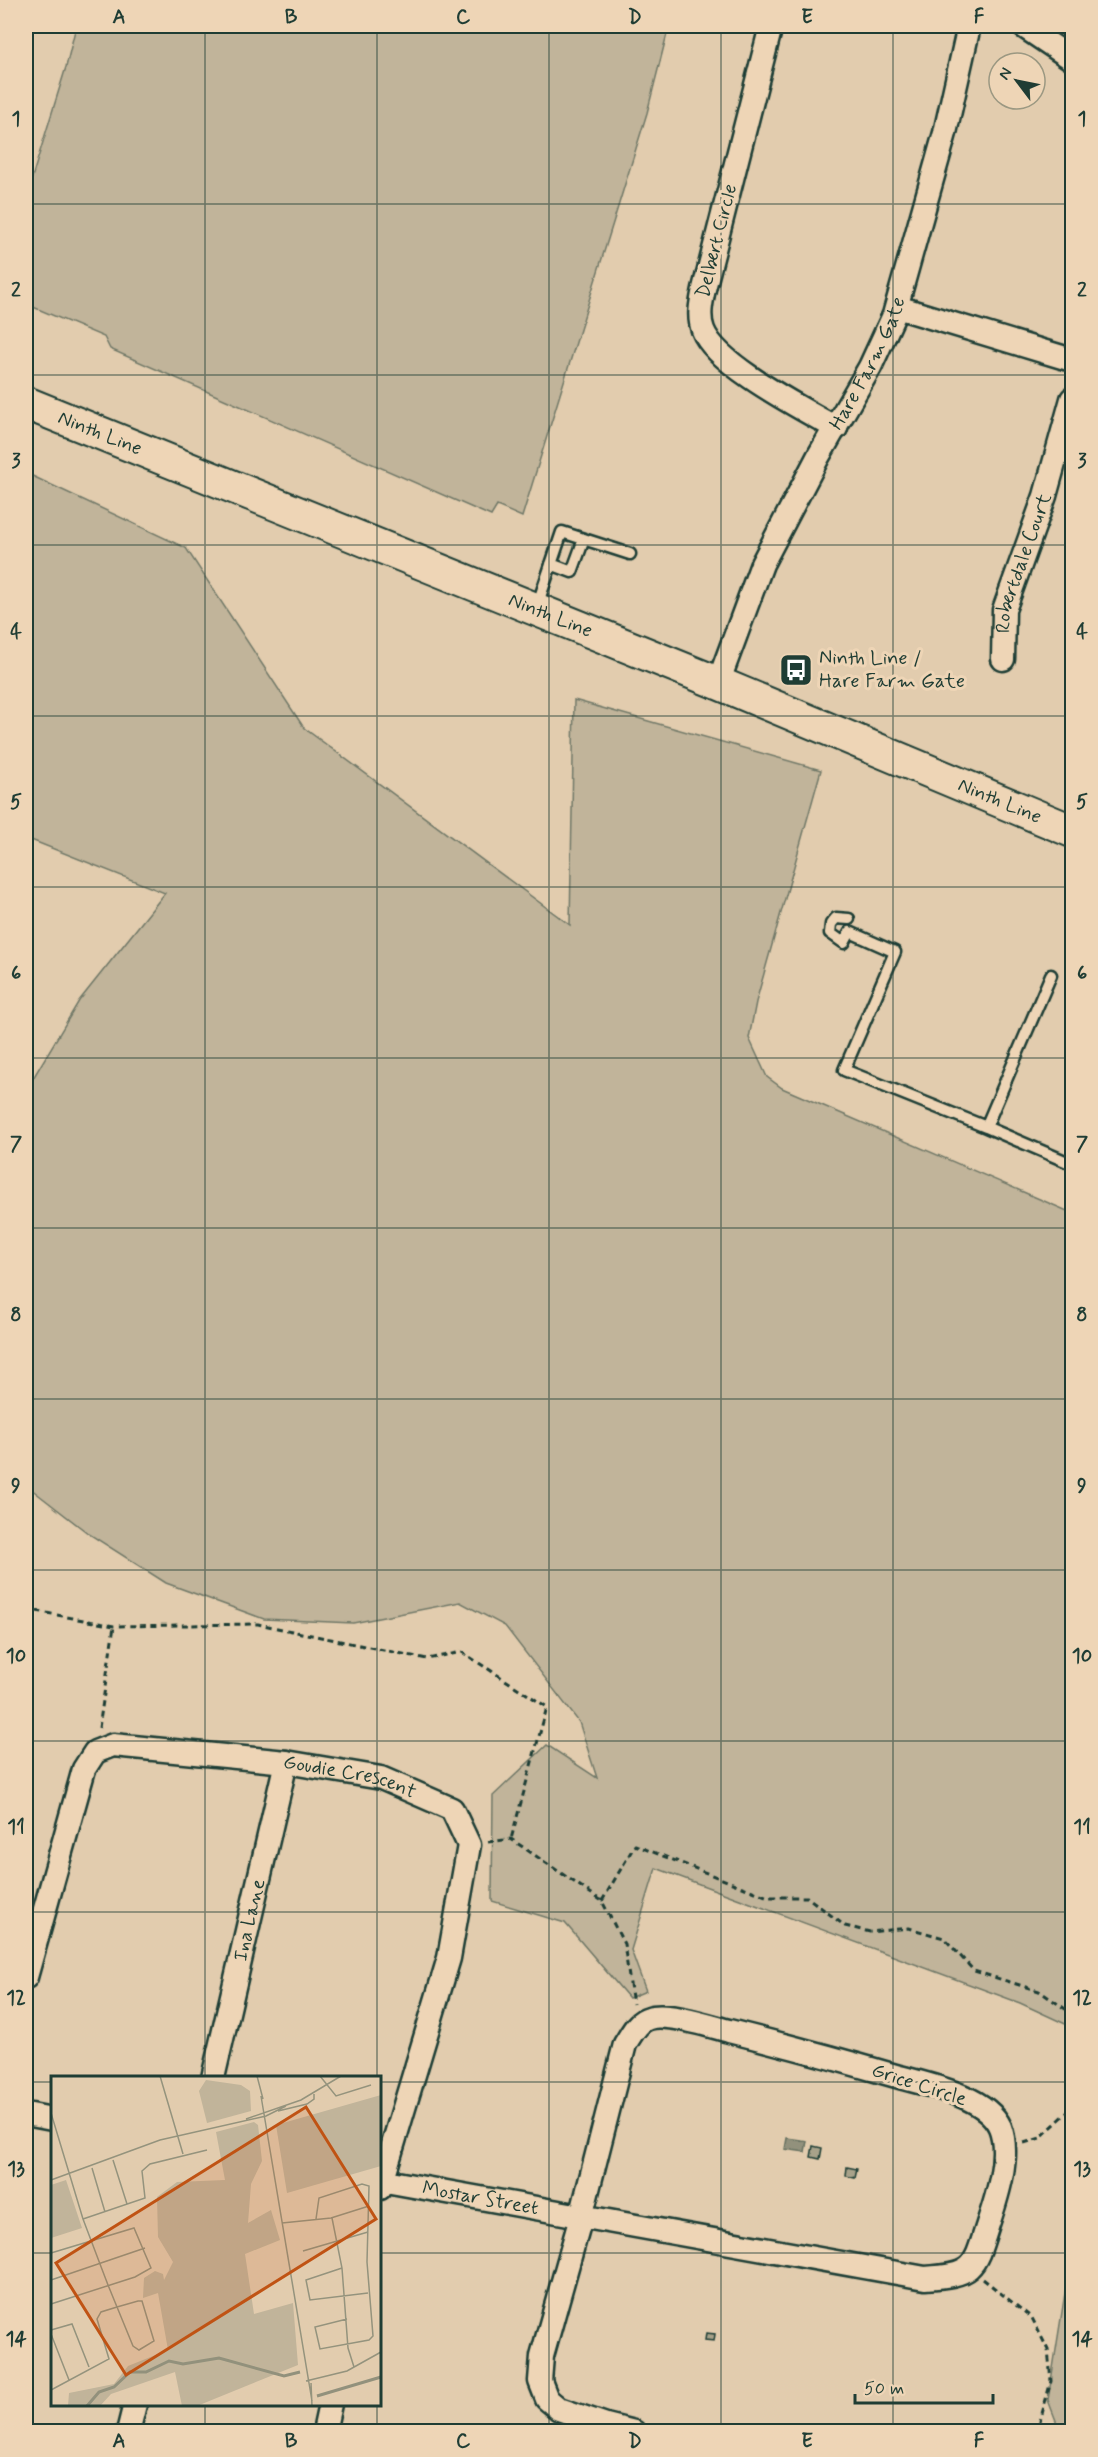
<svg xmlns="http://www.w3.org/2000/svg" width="1098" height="2457" font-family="Mynerve,sans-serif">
<rect width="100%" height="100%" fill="#e2ccae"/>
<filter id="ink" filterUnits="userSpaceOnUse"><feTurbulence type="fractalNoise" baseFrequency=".0167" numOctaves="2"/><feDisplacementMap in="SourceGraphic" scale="12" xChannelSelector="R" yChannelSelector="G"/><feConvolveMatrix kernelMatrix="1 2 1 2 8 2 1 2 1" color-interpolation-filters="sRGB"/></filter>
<g filter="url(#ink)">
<path fill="#c1b49a" stroke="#707867" stroke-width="1.5" d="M 76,26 L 669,26 L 647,113 L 522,517 L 497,506 L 491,516 L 110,349 L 104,337 L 26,304 L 26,197 L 66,67 Z
M 26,473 L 186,548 L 304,728 L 570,925 L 574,700 L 821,770 L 756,1002 L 749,1038 L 767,1077 L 782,1088 L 1072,1213 L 1072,2027 L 1020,2003 L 656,1868 L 631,1950 L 646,1991 L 629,1998 L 565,1923 L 492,1901 L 493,1796 L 547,1745 L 597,1778 L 579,1722 L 505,1626 L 460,1602 L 353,1623 L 264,1619 L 166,1583 L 89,1534 L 26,1485 L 26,1090 L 79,1001 L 165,893 L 26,838 Z
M 1072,2249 L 1072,2431 L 1060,2431 L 1048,2400 Z"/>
<path fill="#92917c" stroke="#646f5f" stroke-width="1.5" d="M 787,2138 L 807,2141 L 805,2152 L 785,2149 Z"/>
<path fill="#a8a28a" stroke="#1f3d34" stroke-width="1.5" d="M 813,2146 L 822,2148 L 820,2159 L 811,2157 Z
M 847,2167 L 857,2169 L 855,2178 L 846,2176 Z
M 706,2333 L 715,2334 L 714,2341 L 705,2340 Z"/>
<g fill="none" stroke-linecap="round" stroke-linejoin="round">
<g stroke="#1f3d34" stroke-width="15">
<path id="service" d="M 551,564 L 572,572 L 584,539
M 537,606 L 562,532 L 630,554
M 849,919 L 836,918 L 831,924 L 830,933 L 844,943 L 850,932 L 895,952 L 844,1070 L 986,1127
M 1051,975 L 986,1127 L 1072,1164"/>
</g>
<g stroke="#1f3d34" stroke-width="27">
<g id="minor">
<path d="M 771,26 L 704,289 C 701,303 698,317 703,330 C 716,365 803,409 836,428"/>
<path d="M 1023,26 L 1072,59"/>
<path d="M 897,307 L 1072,360"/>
<path id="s1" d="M 1003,659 L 1004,610 L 1045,496 L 1072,399"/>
<path id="s2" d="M 718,683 L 762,564 L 818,457 L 870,367 L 894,315 L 945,133 L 969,26"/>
<path id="s3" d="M 26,1977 L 84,1769 L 95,1752 L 113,1745 L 286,1762 L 381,1778 L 452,1809 L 469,1845 L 449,1958 L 380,2188"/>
<path id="s4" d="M 213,2078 L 286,1762"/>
<path d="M 26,2114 L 52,2119"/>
<path id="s5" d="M 380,2180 L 925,2278 C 974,2275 974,2269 988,2224 C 997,2197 1011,2155 1000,2127 C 993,2111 976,2102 962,2096 C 941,2087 918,2082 896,2076 C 841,2060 785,2045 729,2031 C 710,2026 667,2012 649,2018 C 637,2021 631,2035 625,2044 L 581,2217 L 542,2356 L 540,2381 L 547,2399 L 559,2409 L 606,2425 L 634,2432"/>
<path d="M 128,2432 L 135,2404"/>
<path d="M 324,2432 L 330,2404"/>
</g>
</g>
<g stroke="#1f3d34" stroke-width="36">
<g id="secondary">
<path id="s6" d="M 26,403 L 718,683 L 1072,831"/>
</g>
</g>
<path stroke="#1f3d34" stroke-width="3" stroke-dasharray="6 4.5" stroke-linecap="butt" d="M 26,1609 L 114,1626 L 258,1624 L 427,1659 L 462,1652 L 547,1707 L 511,1839
M 99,1728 L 114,1626
M 488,1842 L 511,1839 L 602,1901 L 624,1944 L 633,2004
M 602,1901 L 635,1845 L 768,1897 L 807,1897 L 845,1926 L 870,1932 L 909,1928 L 944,1938 L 974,1971 L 1039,1991 L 1067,2010 L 1072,2019
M 1024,2143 L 1040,2138 L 1072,2108
M 983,2279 L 1032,2318 L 1048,2350 L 1051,2381 L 1037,2432"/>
<use href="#service" stroke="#eed5b6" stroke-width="10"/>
<use href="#minor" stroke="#eed5b6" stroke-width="22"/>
<use href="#secondary" stroke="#eed5b6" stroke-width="32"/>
</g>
</g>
<path fill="none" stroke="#1f3d34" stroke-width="1.5" stroke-opacity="0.55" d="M 205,26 L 205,2078M 377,26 L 377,2078M 549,26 L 549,2432M 721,26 L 721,2432M 893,26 L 893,2432M 26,204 L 1072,204M 26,375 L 1072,375M 26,545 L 1072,545M 26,716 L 1072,716M 26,887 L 1072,887M 26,1058 L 1072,1058M 26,1228 L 1072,1228M 26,1399 L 1072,1399M 26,1570 L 1072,1570M 26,1741 L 1072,1741M 26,1912 L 1072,1912M 26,2082 L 52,2082M 380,2082 L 1072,2082M 26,2253 L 52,2253M 380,2253 L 1072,2253M 205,2404 L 205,2432M 377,2404 L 377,2432"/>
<defs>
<g id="bus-square" transform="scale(1.725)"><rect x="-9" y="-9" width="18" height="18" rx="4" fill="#1f3d34" stroke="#eed5b6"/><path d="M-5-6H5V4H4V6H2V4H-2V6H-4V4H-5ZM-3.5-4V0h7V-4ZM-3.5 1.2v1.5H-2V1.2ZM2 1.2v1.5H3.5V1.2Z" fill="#fff"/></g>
</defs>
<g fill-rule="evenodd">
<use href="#bus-square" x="796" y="670"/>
</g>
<g text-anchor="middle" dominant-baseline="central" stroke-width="6" stroke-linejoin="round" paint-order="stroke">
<g font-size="20" fill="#1f3d34" stroke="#eed5b6">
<text transform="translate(717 241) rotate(-76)">Delbert Circle</text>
<text stroke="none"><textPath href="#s2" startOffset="354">Hare Farm Gate</textPath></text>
<text stroke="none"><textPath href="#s6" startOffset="80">Ninth Line</textPath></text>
<text stroke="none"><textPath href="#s1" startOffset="99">Robertdale Court</textPath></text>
<text stroke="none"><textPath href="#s6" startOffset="566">Ninth Line</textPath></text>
<text stroke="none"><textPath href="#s6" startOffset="1052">Ninth Line</textPath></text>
<text stroke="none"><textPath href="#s3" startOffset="495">Goudie Crescent</textPath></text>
<text stroke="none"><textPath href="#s4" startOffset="162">Ina Lane</textPath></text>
<text transform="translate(919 2085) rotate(18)">Grice Circle</text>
<text stroke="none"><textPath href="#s5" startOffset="102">Mostar Street</textPath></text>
</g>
<g font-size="20" fill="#1f3d34" stroke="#eed5b6" text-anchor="start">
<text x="819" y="658">Ninth Line /<tspan x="819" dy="23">Hare Farm Gate</tspan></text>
</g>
</g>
<g transform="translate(51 2076)">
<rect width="330" height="330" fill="#e2ccae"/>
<path d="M 155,4 L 190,9 L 199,15 L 200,35 L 156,47 L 148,15 ZM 330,19 L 330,90 L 236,117 L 225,49 ZM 203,46 L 207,49 L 211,85 L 200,108 L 197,147 L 220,134 L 229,164 L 194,178 L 203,238 L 242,227 L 247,289 L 146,330 L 131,330 L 124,296 L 60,318 L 49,330 L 17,330 L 18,317 L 63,308 L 77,290 L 117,274 L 107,217 L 92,222 L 93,202 L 104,195 L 112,198 L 113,204 L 122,186 L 107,161 L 106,121 L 126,106 L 174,104 L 165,56 ZM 15,104 L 31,152 L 0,162 L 0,109 Z" fill="#c1b49a"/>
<path fill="none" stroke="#92917c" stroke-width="3" d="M 266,320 L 330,301M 36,330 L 48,316 L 63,311 L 79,296 L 95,296 L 118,285 L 132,288 L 168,282 L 233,300 L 249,296"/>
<path fill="none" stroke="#94937d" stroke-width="1.5" d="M 109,0 L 132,78M 206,0 L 212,23M 269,0 L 285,20 L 320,9M 210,20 L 261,325M 227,35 L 256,28 L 263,23 L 263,18M 0,37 L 32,143 L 49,188 L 57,209 L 66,231 L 82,270 L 88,274 L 103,265 L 91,225 L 87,225 L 66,231 L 50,236 L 46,243 L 58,283 L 0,314M 195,43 L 250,24 L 290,0M 62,84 L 76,128M 41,92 L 54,136M 0,104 L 109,64 L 215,40 L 235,30M 281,142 L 291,192 L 297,272 L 303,291M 32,143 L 94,122 L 91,95 L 99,88 L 156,74M 265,143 L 268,122 L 311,108 L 318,110 L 316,186 L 322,260 L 318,264 L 269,273 L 264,251 L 296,243M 231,147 L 280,142 L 318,130M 252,175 L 317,156M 0,177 L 83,152 L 100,192 L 84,201 L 0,228M 291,192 L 255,204 L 259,224 L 317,217M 0,204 L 94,172M 0,254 L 21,248 L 38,291M 0,258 L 18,304M 255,305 L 296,295 L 330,276M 260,307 L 261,330"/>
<path fill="#c05314" fill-opacity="0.15" stroke="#c05314" stroke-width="3" d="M 255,31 L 325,143 L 75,299 L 5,187 Z"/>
<rect width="330" height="330" fill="none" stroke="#1f3d34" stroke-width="3"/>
</g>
<rect width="1098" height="2457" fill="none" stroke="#eed5b6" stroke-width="66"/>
<g transform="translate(1017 81) rotate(302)"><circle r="28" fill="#eed5b6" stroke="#9b9882" stroke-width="1.5"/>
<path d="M0-4.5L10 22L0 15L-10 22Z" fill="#1f3d34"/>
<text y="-9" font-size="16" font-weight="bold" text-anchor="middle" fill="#1f3d34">N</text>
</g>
<path d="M855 2394v9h138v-9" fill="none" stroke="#1f3d34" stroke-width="3"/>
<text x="864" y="2394" font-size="18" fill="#1f3d34" stroke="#eed5b6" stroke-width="4.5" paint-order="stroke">50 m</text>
<rect x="33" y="33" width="1032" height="2391" fill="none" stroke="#1f3d34" stroke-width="2"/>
<g font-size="20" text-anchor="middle" font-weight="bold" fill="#1f3d34">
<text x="119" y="23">A</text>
<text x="291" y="23">B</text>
<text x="463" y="23">C</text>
<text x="635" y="23">D</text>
<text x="807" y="23">E</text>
<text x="979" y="23">F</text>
<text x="16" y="125">1</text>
<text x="1082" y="125">1</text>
<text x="16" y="296">2</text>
<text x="1082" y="296">2</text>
<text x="16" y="467">3</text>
<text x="1082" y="467">3</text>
<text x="16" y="638">4</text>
<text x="1082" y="638">4</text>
<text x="16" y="808">5</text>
<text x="1082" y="808">5</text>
<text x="16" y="979">6</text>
<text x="1082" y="979">6</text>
<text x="16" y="1150">7</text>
<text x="1082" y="1150">7</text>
<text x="16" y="1321">8</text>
<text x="1082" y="1321">8</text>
<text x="16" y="1492">9</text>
<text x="1082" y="1492">9</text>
<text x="16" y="1662">10</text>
<text x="1082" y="1662">10</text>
<text x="16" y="1833">11</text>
<text x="1082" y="1833">11</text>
<text x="16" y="2004">12</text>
<text x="1082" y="2004">12</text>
<text x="16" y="2175">13</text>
<text x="1082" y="2175">13</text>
<text x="16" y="2345">14</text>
<text x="1082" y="2345">14</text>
<text x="119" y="2447">A</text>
<text x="291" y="2447">B</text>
<text x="463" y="2447">C</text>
<text x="635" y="2447">D</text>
<text x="807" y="2447">E</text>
<text x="979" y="2447">F</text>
</g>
</svg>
